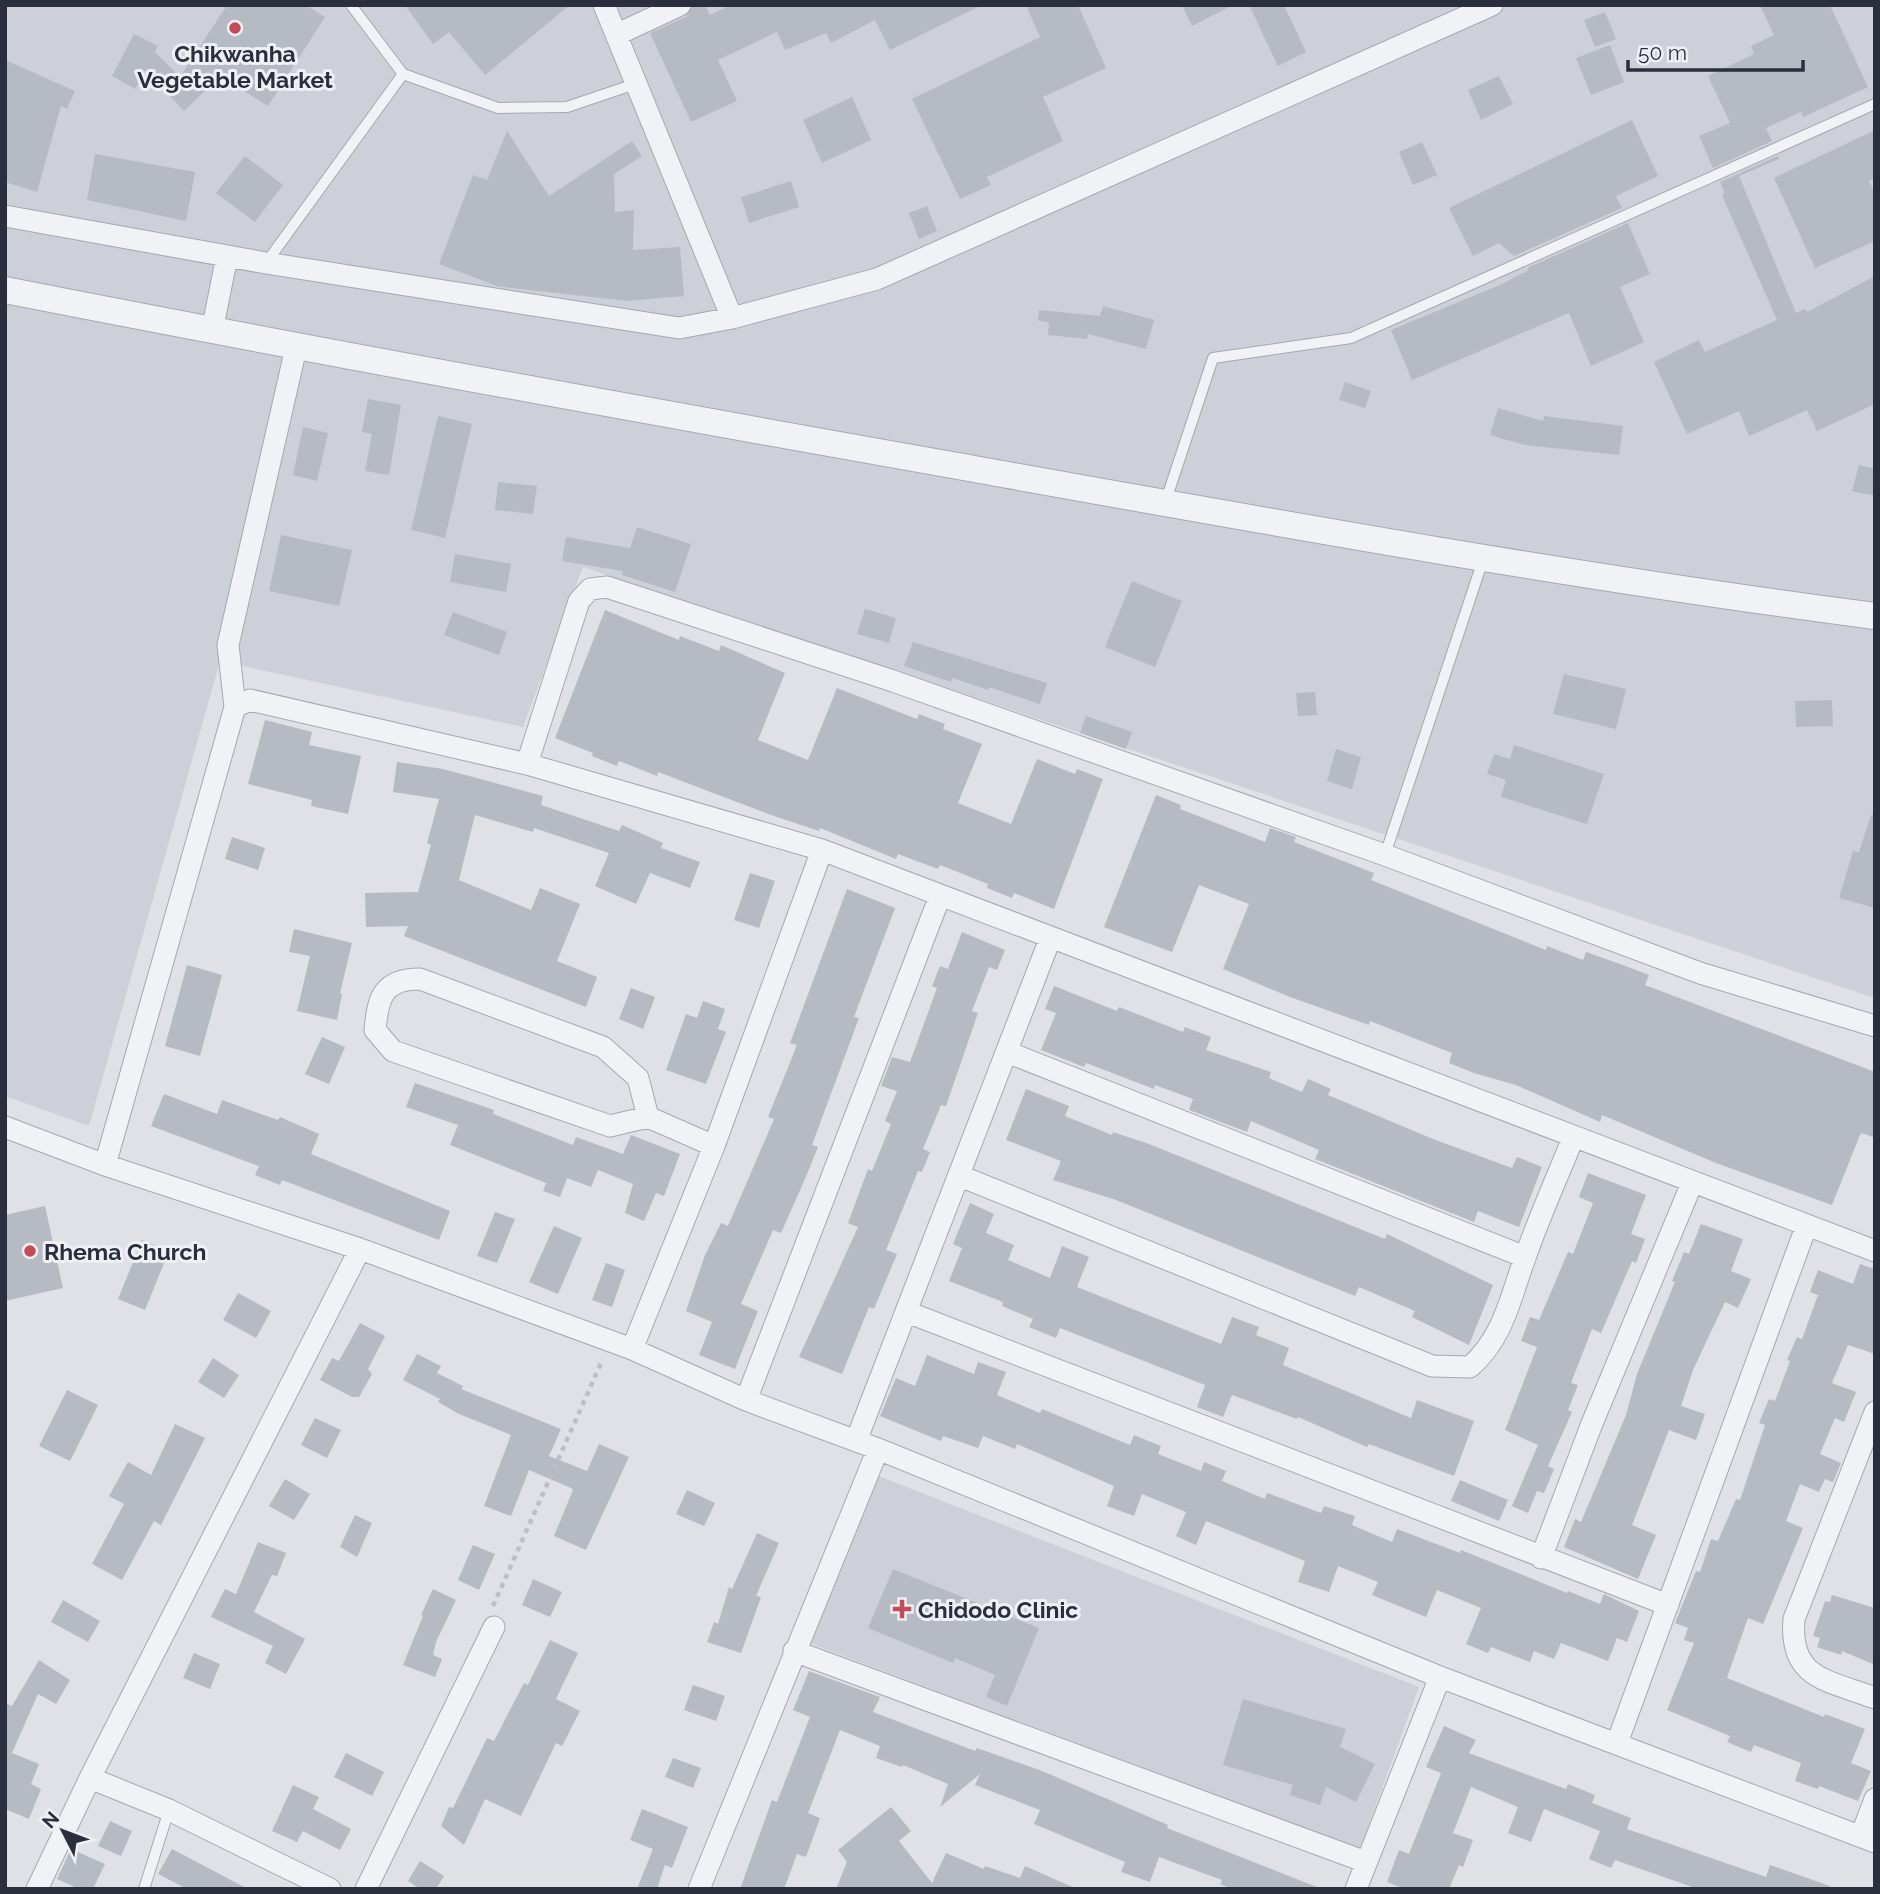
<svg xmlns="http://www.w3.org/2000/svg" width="1880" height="1894" font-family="Raleway,sans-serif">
<rect width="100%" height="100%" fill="#dfe1e7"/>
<path fill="#cdd0d8" d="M 5,5 L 1875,5 L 1875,998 L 583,567 L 523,727 L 220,661 L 89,1126 L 5,1096 Z
M 863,1470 L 1419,1687 L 1360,1849 L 798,1639 Z"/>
<path fill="#b6bac3" d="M 227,5 L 306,5 L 325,17 L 268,106 L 225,79 L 220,87 L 213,83 L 184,111 L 145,70 L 135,89 L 112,76 L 134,34 L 158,46 L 155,52 L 180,77 Z
M 405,5 L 570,5 L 485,75 L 449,32 L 433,44 Z
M 693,5 L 705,5 L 710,15 L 731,5 L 982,5 L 890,50 L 875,20 L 831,43 L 826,33 L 785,50 L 777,32 L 718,60 L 737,101 L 691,122 L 650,33 L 686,17 Z
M 1026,5 L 1078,5 L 1106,68 L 1043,97 L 1063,141 L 987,177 L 991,185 L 960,199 L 912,99 L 1040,37 Z
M 1182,5 L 1233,5 L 1192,26 Z
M 1249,5 L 1284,5 L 1306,52 L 1278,66 Z
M 1760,5 L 1830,5 L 1868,87 L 1803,117 L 1801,112 L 1766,128 L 1772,141 L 1713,168 L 1699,136 L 1730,123 L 1708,76 L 1754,54 L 1751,46 L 1774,35 Z
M 1605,12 L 1616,39 L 1595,47 L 1584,20 Z
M 1610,45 L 1624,82 L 1591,95 L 1576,58 Z
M 5,60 L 75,91 L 67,109 L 61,106 L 37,192 L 5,182 Z
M 1499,76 L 1513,104 L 1481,120 L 1468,90 Z
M 852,97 L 871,140 L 822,163 L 803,120 Z
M 1632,120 L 1658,176 L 1616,196 L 1622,208 L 1514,256 L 1499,243 L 1473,256 L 1449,208 Z
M 1875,130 L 1875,178 L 1869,181 L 1875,194 L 1875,241 L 1815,268 L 1774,178 Z
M 507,131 L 549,196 L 632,141 L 642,156 L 614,174 L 615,212 L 634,210 L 633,250 L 680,247 L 684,296 L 627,301 L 512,288 L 497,286 L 439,264 L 473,175 L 487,180 Z
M 1422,142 L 1437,175 L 1413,185 L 1399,152 Z
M 95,154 L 195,172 L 186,221 L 87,200 Z
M 245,156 L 283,185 L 255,222 L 216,193 Z
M 1778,156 L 1779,159 L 1739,176 L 1796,313 L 1805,309 L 1807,312 L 1875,276 L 1875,404 L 1817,431 L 1807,410 L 1749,436 L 1739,411 L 1687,434 L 1654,362 L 1699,340 L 1705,352 L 1777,320 L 1722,195 L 1725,193 L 1720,182 Z
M 791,181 L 799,207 L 749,223 L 741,197 Z
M 927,206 L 937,231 L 919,239 L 909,213 Z
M 1628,223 L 1650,274 L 1620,287 L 1644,342 L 1591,366 L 1569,313 L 1412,380 L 1391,330 L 1502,284 L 1529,270 L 1527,268 Z
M 1103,306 L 1154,320 L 1146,349 L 1088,334 L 1087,339 L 1048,335 L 1049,323 L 1038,320 L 1039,310 L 1100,316 Z
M 1345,382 L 1371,391 L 1365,408 L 1339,400 Z
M 368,399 L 401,405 L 389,475 L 365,471 L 372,434 L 362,432 Z
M 1498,408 L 1543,421 L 1544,416 L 1623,426 L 1619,455 L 1525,445 L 1490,435 Z
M 438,416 L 472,424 L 445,538 L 411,530 Z
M 303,427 L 328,433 L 317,481 L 293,475 Z
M 1859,465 L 1875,469 L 1875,496 L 1852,491 Z
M 498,482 L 537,486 L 533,514 L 495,510 Z
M 637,527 L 691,544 L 675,592 L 622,575 L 623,571 L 562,561 L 566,537 L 630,548 Z
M 281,535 L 352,550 L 339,606 L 269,591 Z
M 455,554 L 511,564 L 506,592 L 450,582 Z
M 1132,581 L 1182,601 L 1155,667 L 1105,647 Z
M 865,609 L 896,618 L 889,643 L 857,634 Z
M 605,610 L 679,640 L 680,636 L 719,651 L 721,645 L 785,673 L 758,740 L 808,760 L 837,688 L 917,719 L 919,714 L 945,724 L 943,729 L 982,744 L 958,803 L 1011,824 L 1037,759 L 1075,774 L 1077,769 L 1103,779 L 1054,909 L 1014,893 L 1012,898 L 987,888 L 988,884 L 940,865 L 938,869 L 898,854 L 896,859 L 820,828 L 819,831 L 774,816 L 658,772 L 657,776 L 619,761 L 617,766 L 592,756 L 593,753 L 555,738 Z
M 453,612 L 507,632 L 499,655 L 444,635 Z
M 913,642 L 1047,683 L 1040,704 L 989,687 L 988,690 L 953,678 L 951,682 L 904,666 Z
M 1564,674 L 1626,689 L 1616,729 L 1553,714 Z
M 1315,692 L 1317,715 L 1298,716 L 1296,693 Z
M 1832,700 L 1833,726 L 1796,727 L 1795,701 Z
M 1086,716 L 1132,732 L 1126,749 L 1080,733 Z
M 265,720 L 312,732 L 309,745 L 361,756 L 348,814 L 311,806 L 312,800 L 248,784 Z
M 1514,745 L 1604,774 L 1587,824 L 1501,797 L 1506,780 L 1487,774 L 1494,754 L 1510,759 Z
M 1336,749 L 1361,757 L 1352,789 L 1327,781 Z
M 397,762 L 443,769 L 543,796 L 541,805 L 619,831 L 622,825 L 663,843 L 661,848 L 700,862 L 690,888 L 650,873 L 636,904 L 595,886 L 609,853 L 534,828 L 533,832 L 475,815 L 459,880 L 531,910 L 540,888 L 580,904 L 557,961 L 597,977 L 586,1007 L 404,936 L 408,926 L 366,927 L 365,893 L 418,892 L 431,845 L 427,843 L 439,799 L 393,792 Z
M 1156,795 L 1181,805 L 1180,809 L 1265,842 L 1270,828 L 1296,837 L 1294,842 L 1374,873 L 1371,880 L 1546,950 L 1547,946 L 1583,960 L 1586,952 L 1623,965 L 1649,975 L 1645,985 L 1875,1072 L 1875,1138 L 1862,1133 L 1860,1135 L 1832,1205 L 1716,1163 L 1602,1115 L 1600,1122 L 1516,1085 L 1474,1073 L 1449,1063 L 1452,1053 L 1370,1021 L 1369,1025 L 1290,997 L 1223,969 L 1249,904 L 1199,885 L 1172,952 L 1104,927 Z
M 1871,815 L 1875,815 L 1875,908 L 1839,898 L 1853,851 L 1859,852 Z
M 232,837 L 265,848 L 258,870 L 225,859 Z
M 750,873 L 775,881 L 759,928 L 734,920 Z
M 847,889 L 895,908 L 854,1017 L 859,1018 L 812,1145 L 818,1147 L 805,1179 L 781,1233 L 773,1230 L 741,1304 L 758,1311 L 735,1369 L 699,1355 L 712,1322 L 686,1311 L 705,1255 L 721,1223 L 728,1226 L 774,1119 L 768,1117 L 797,1045 L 790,1043 Z
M 294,929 L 352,943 L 340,993 L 342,994 L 337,1020 L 297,1011 L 310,956 L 289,952 Z
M 962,932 L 1005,950 L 997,970 L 989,967 L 972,1011 L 978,1013 L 946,1106 L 941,1105 L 923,1149 L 930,1152 L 922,1172 L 918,1171 L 886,1250 L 897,1254 L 874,1309 L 869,1307 L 842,1374 L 799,1357 L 858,1227 L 848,1223 L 868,1169 L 872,1171 L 891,1124 L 885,1121 L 897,1091 L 881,1086 L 892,1057 L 910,1062 L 937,988 L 932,986 L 940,966 L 948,969 Z
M 187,965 L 222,975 L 200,1056 L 165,1046 Z
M 1054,986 L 1117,1011 L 1119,1007 L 1183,1032 L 1185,1027 L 1211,1037 L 1206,1050 L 1271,1072 L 1269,1078 L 1302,1092 L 1308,1079 L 1331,1089 L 1328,1095 L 1433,1139 L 1512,1168 L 1517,1157 L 1542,1167 L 1519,1227 L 1478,1211 L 1474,1222 L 1315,1159 L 1319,1150 L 1251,1121 L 1247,1132 L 1189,1110 L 1193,1099 L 1155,1085 L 1154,1089 L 1086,1063 L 1084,1067 L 1041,1050 L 1056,1013 L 1045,1009 Z
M 631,988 L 655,997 L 643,1029 L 619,1019 Z
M 703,1001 L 725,1009 L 718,1029 L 726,1032 L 706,1084 L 666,1070 L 686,1014 L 697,1018 Z
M 322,1037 L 345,1047 L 329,1084 L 305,1074 Z
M 415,1083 L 494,1110 L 493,1114 L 573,1145 L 576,1137 L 623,1154 L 631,1135 L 680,1154 L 664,1196 L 656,1193 L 644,1221 L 625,1213 L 633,1184 L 598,1170 L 591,1187 L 567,1178 L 560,1197 L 543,1191 L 546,1183 L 450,1145 L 458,1125 L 406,1107 Z
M 1026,1089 L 1069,1106 L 1065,1116 L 1112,1135 L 1113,1132 L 1149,1144 L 1385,1239 L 1387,1234 L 1493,1285 L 1469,1345 L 1412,1317 L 1415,1311 L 1359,1287 L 1355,1296 L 1116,1200 L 1053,1180 L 1061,1161 L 1006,1140 Z
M 164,1094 L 217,1114 L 222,1100 L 278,1120 L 280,1117 L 319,1134 L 311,1154 L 450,1211 L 439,1240 L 282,1180 L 280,1185 L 255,1175 L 259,1166 L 151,1126 Z
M 1588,1173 L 1646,1195 L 1631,1234 L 1645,1239 L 1636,1263 L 1632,1261 L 1601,1333 L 1592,1329 L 1571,1383 L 1578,1385 L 1568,1410 L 1572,1412 L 1548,1466 L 1554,1469 L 1544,1493 L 1537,1491 L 1528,1513 L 1512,1506 L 1538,1445 L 1505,1430 L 1537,1347 L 1521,1341 L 1530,1317 L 1539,1320 L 1568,1252 L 1573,1254 L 1593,1203 L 1579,1197 Z
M 970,1203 L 994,1214 L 986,1233 L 1014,1245 L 1008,1260 L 1050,1278 L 1062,1246 L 1089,1257 L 1077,1287 L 1221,1344 L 1232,1317 L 1259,1327 L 1256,1335 L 1289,1348 L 1283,1365 L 1411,1418 L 1417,1400 L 1474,1421 L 1454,1476 L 1369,1444 L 1367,1447 L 1298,1417 L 1297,1419 L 1232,1395 L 1223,1417 L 1197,1407 L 1205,1385 L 1060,1328 L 1056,1338 L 1029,1327 L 1033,1319 L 1002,1306 L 1003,1302 L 949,1281 L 962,1248 L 953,1244 Z
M 45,1206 L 63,1288 L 5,1301 L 5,1215 Z
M 495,1212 L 515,1219 L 497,1263 L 477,1256 Z
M 1701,1224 L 1743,1239 L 1731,1271 L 1751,1279 L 1738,1308 L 1725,1302 L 1693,1370 L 1681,1406 L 1705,1414 L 1696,1440 L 1669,1430 L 1639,1507 L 1632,1525 L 1656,1535 L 1638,1579 L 1564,1547 L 1575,1519 L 1581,1522 L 1626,1415 L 1637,1374 L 1675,1282 L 1672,1281 L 1684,1252 L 1689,1254 Z
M 554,1226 L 582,1238 L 558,1294 L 529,1282 Z
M 142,1240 L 169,1251 L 145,1310 L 118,1299 Z
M 606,1263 L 625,1270 L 612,1307 L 592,1300 Z
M 1860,1264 L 1875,1269 L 1875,1354 L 1848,1345 L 1832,1383 L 1856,1392 L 1844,1422 L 1835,1418 L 1820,1454 L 1841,1463 L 1833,1482 L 1825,1479 L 1819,1492 L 1800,1484 L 1786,1521 L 1803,1528 L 1763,1624 L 1748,1618 L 1727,1678 L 1824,1717 L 1825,1714 L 1865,1729 L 1851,1763 L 1871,1771 L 1858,1801 L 1819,1786 L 1818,1789 L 1795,1781 L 1801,1763 L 1754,1745 L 1751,1752 L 1727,1742 L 1730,1736 L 1667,1710 L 1694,1643 L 1684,1640 L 1688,1628 L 1675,1623 L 1696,1571 L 1700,1572 L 1711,1539 L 1718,1541 L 1736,1499 L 1740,1500 L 1765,1425 L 1759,1423 L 1769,1399 L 1775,1401 L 1790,1361 L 1787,1360 L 1797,1337 L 1802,1339 L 1818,1295 L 1810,1292 L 1818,1270 L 1853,1284 Z
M 238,1293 L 271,1311 L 256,1338 L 223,1320 Z
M 360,1323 L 385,1336 L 368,1369 L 372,1374 L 359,1397 L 352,1397 L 320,1380 L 332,1358 L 339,1361 Z
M 417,1354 L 441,1366 L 437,1373 L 463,1386 L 461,1389 L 561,1429 L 549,1456 L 587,1471 L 599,1444 L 629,1457 L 586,1550 L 554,1536 L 573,1490 L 571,1488 L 529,1470 L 511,1516 L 484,1506 L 511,1435 L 459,1414 L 438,1402 L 440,1399 L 403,1380 Z
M 927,1355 L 974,1374 L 978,1362 L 1006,1372 L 997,1395 L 1040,1413 L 1042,1409 L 1130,1445 L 1134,1435 L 1161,1446 L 1158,1454 L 1201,1471 L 1204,1462 L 1226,1471 L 1222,1481 L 1265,1499 L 1267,1493 L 1321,1513 L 1324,1506 L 1355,1516 L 1352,1525 L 1392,1542 L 1397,1529 L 1460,1553 L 1461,1550 L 1567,1593 L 1568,1591 L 1600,1604 L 1604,1594 L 1639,1611 L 1627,1642 L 1617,1638 L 1608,1661 L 1561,1643 L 1554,1659 L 1534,1651 L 1530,1662 L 1491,1647 L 1488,1653 L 1466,1644 L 1481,1608 L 1437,1590 L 1426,1617 L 1372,1595 L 1378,1582 L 1338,1566 L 1329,1592 L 1298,1582 L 1305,1561 L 1206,1521 L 1196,1545 L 1176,1536 L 1186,1512 L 1142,1494 L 1134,1516 L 1107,1506 L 1114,1486 L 1017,1444 L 1015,1449 L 983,1436 L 978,1448 L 943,1436 L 941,1441 L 880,1416 L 896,1378 L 915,1386 Z
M 213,1358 L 239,1375 L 224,1398 L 198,1382 Z
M 67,1390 L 98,1405 L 70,1461 L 39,1446 Z
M 315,1418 L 341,1430 L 327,1458 L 301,1445 Z
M 175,1424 L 205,1438 L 161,1525 L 154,1521 L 122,1580 L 92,1564 L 124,1504 L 109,1496 L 128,1462 L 151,1475 Z
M 285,1479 L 310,1494 L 294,1520 L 269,1506 Z
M 1460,1480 L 1508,1500 L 1499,1521 L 1451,1501 Z
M 687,1490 L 715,1503 L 704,1526 L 676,1514 Z
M 355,1515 L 372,1523 L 357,1557 L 340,1547 Z
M 757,1533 L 779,1543 L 756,1596 L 761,1597 L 741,1653 L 707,1642 L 714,1622 L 718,1624 L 729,1587 L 732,1589 Z
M 258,1542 L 286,1553 L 277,1576 L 272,1575 L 254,1612 L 305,1639 L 286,1674 L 265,1663 L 273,1646 L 211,1617 L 225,1589 L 236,1594 Z
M 473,1545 L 495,1554 L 479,1590 L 458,1580 Z
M 893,1569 L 1039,1628 L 1007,1706 L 986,1697 L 995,1675 L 955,1658 L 953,1663 L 868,1628 Z
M 533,1579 L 562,1592 L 550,1617 L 522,1605 Z
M 433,1589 L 456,1600 L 436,1642 L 433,1655 L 442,1659 L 435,1677 L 403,1665 L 423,1616 L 421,1615 Z
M 1832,1595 L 1875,1608 L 1875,1665 L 1842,1651 L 1841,1655 L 1817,1647 L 1820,1638 L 1813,1636 L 1825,1601 L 1830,1602 Z
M 63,1600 L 100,1621 L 88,1642 L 51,1622 Z
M 550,1640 L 578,1653 L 556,1699 L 580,1711 L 562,1746 L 556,1743 L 521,1816 L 485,1799 L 464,1845 L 441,1826 L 449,1807 L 453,1808 L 487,1738 L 494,1741 L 524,1683 L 528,1685 Z
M 194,1653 L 220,1664 L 210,1689 L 183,1678 Z
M 39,1660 L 70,1680 L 56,1704 L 38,1694 L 12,1753 L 39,1764 L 31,1784 L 41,1789 L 29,1819 L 5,1809 L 5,1703 L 12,1706 Z
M 809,1671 L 880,1697 L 873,1712 L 975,1751 L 977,1748 L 1042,1771 L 1168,1825 L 1167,1828 L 1322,1889 L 1232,1889 L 1220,1884 L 1222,1880 L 1159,1857 L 1150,1882 L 1121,1872 L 1125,1862 L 1034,1824 L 1040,1810 L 975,1785 L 980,1774 L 940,1807 L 948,1784 L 903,1765 L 902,1767 L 876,1758 L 880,1746 L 840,1730 L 808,1813 L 820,1818 L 806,1857 L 797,1854 L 784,1889 L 740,1889 L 772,1800 L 777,1802 L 810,1717 L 793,1710 Z
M 693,1685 L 725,1696 L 716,1721 L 684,1710 Z
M 1243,1699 L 1346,1729 L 1340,1747 L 1375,1764 L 1356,1802 L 1326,1787 L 1320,1805 L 1290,1795 L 1293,1785 L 1223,1765 Z
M 1444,1726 L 1476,1740 L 1469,1753 L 1566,1789 L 1568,1784 L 1595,1795 L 1592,1803 L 1631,1818 L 1627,1829 L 1766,1877 L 1770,1865 L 1830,1886 L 1829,1889 L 1698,1889 L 1615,1860 L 1611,1868 L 1589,1859 L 1600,1831 L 1544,1809 L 1531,1842 L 1508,1833 L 1518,1807 L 1471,1787 L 1453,1833 L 1473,1840 L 1463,1867 L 1459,1865 L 1449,1889 L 1405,1889 L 1387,1882 L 1399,1850 L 1409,1854 L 1441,1773 L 1426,1767 Z
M 346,1753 L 384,1772 L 372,1796 L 334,1777 Z
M 673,1758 L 701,1768 L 693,1788 L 665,1777 Z
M 293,1785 L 319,1797 L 313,1809 L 351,1829 L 340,1850 L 303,1831 L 297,1842 L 272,1831 Z
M 891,1807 L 911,1831 L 899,1841 L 932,1883 L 946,1853 L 984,1869 L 985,1866 L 1020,1878 L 1025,1866 L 1077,1889 L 836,1889 L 847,1862 L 838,1850 Z
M 642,1809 L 688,1827 L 672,1868 L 665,1865 L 657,1889 L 637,1889 L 653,1849 L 630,1840 Z
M 110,1821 L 132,1831 L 121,1856 L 98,1846 Z
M 71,1849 L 105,1864 L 93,1889 L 79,1889 L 57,1879 Z
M 172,1849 L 248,1889 L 187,1889 L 158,1874 Z
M 420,1861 L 444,1876 L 436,1889 L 420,1889 L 408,1881 Z"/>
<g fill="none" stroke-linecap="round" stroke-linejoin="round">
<g stroke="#a5a8b0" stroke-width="12">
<path id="service" d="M 403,74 L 498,108 L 567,107 L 635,84
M 266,263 L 403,74 L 351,5
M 1165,503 L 1213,358 L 1351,338 L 1875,104
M 1385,855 L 1484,557
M 144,1889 L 169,1810"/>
</g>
<g stroke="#a5a8b0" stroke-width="23">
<path id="minor" d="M 604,5 L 732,318
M 618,34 L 680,5
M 5,216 L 266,263 L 679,328 L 732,318 L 877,279 L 1492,5
M 212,331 L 227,256
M 235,707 L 228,645 L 296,348
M 527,764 L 579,601 L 590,589 L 607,587 L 893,681 L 1385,855 L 1700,973 L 1875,1026
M 1007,1052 L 1525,1257
M 648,1117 L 638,1078 L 603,1047 L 420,979 C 383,979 378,997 375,1030 L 393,1051 L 610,1126 L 648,1117 L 714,1146
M 5,1127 L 105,1165 L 360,1249 L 632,1349 L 746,1400 L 878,1449 L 1440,1677 L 1875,1842
M 105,1165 L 235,707 L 250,700 L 527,764 L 822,850 L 1875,1251
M 960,1176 L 1432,1366 L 1470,1367 C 1504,1337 1510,1298 1525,1258 C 1539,1217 1557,1178 1573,1138
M 907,1312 L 1668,1605
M 632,1349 L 714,1146 L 822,850
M 746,1400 L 940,896
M 1875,1412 L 1794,1619 C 1789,1679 1827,1680 1875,1698
M 856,1441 L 1050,939
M 1541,1558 L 1591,1426 L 1692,1183
M 794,1651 L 1366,1862
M 1617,1743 L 1806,1227
M 1861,1836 L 1875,1799
M 37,1889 L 90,1778
M 330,1889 L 169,1810 L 90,1778 L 360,1249
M 366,1889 L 494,1627
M 699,1889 L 878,1449
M 1356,1889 L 1440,1677"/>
</g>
<g stroke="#a5a8b0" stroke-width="28">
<path id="tertiary" d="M 5,290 C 320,352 636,409 952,465 C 1259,520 1566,576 1875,616"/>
</g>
<path stroke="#bdbfc5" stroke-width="4.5" stroke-dasharray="5 5" stroke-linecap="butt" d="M 493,1606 L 602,1361"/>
<use href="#service" stroke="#f1f2f5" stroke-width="10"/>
<use href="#minor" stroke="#f1f2f5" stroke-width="21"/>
<use href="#tertiary" stroke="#f1f2f5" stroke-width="26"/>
</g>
<g fill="#c34c57" stroke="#eef0f5" stroke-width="2.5">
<circle cx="235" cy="28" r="7"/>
<circle cx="30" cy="1251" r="7"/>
<path d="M898.5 1598.5h7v7h7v7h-7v7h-7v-7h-7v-7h7z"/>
</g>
<g text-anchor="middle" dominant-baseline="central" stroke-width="6" stroke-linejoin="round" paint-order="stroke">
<g font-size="23" font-weight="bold" fill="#292f3c" stroke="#eef0f5" text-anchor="start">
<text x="235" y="53" text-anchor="middle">Chikwanha<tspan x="235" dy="26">Vegetable Market</tspan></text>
<text x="44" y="1251">Rhema Church</text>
<text x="918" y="1609">Chidodo Clinic</text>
</g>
</g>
<rect width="1880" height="1894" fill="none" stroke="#292f3c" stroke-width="14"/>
<g transform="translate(63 1831) rotate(312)" stroke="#eef0f5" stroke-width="5" paint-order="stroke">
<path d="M0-5L12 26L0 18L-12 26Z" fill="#292f3c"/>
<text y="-10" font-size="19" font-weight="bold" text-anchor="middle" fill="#292f3c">N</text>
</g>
<path d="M1628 60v10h175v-10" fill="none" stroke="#292f3c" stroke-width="3.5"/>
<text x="1638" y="60" font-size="21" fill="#292f3c" stroke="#eef0f5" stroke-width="5" paint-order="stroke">50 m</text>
</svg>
